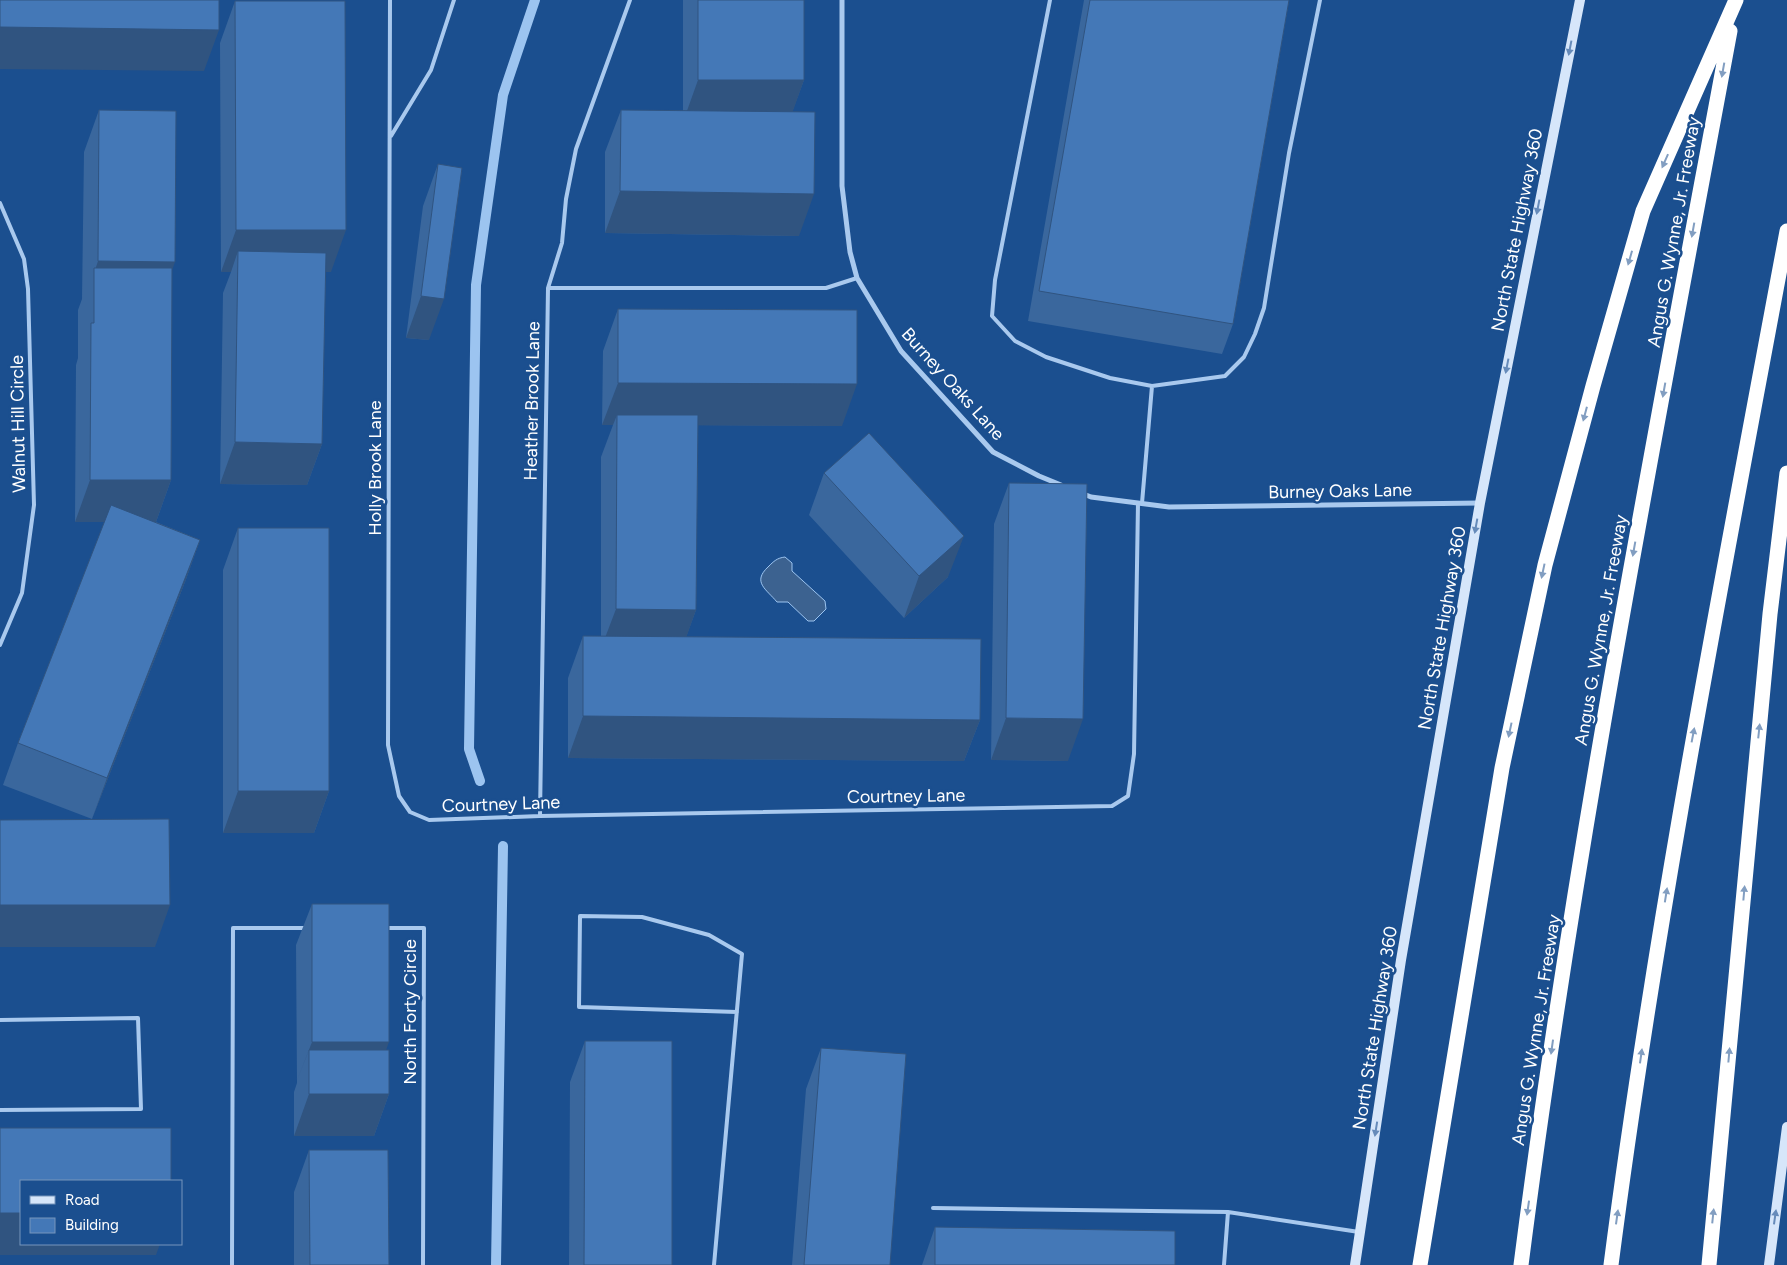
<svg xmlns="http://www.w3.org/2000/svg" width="1787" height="1265" font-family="Figtree,sans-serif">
<rect width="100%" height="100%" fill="#1b4f8f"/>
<path fill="#3c6290" stroke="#9cc4f0" d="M 785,557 L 792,563 L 792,571 L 825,601 L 826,609 L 814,621 L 808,621 L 788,602 L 777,602 C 766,589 752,582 768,567 C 774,561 777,558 785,557 Z"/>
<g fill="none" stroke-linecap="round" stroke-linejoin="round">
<path stroke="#9cc4f0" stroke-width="10" d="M 480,781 L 469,749 L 476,285 L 503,95 L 535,0
M 496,1265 L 503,846"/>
<path stroke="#a9c9ee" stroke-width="4" d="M 390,0 L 388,745 L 399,796 L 410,812 L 429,820 L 540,816 L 1112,806 L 1128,796 L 1134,754 L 1138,503
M 1050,0 L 995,280 L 992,316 L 1015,341 L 1046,357 L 1110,378 L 1152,386
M 391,136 L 431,70 L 454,0
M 0,203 L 24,259 L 28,289 L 34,505 L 22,593 L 0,645
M 548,288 L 826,288 L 857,278
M 1142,503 L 1152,386 L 1225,376 L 1244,357 L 1255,334 L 1264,308 L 1289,153 L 1320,0
M 540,816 L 548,288 L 562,243 L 566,199 L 576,149 L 630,0
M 386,928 L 424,928 L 423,1265
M 0,1020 L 138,1018 L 141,1109 L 0,1110
M 933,1208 L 1228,1212 L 1359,1232
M 232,1265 L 233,928 L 307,928
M 714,1265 L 742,954 L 709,935 L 642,917 L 580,916 L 579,1007 L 737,1012
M 1224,1265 L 1228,1212"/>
<path stroke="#a9c9ee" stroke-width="5" d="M 842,0 L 842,186 L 850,252 L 857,278 L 901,351 L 993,452 L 1039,476 L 1061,485
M 1081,493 L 1091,497 L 1169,507 L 1480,503"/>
<path stroke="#d6e6fa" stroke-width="10" d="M 1355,1265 L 1401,960 L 1480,503 L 1580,0
M 1769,1265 L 1787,1127"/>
<path stroke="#fff" stroke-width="15" d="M 1420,1265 L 1502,768 L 1545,565 L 1593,386 L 1643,211 L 1736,0
M 1521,1265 C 1574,851 1654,441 1730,31
M 1611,1265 C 1656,918 1723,575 1787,231
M 1709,1265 L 1770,614 L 1787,473"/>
</g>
<path fill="#3a679d" d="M 683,0 L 804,0 L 804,80 L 792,112 L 799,236 L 605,233 L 605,152 L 621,110 L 683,111 Z
M 1084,0 L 1289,0 L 1233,324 L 1222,354 L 1028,321 Z
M 235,1 L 331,272 L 325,272 L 322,444 L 307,485 L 220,484 L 223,293 L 231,272 L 221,272 L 220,43 Z
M 99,110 L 172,270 L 171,480 L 156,522 L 200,540 L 185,582 L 92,819 L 3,785 L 18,743 L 105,522 L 75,522 L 76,365 L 78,358 L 78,310 L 82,299 L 84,152 Z
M 438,164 L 429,340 L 406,338 L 423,206 Z
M 618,309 L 842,426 L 698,425 L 696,610 L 686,637 L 980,720 L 964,761 L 568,758 L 568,678 L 583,636 L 601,636 L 601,457 L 613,425 L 602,425 L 603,351 Z
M 824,473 L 948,577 L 904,618 L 809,515 Z
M 1009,483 L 1068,761 L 991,760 L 994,524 Z
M 238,528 L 329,791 L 314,833 L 223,833 L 223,570 Z
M 312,904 L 386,1050 L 389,1094 L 374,1136 L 294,1136 L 294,1092 L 297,1083 L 296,945 Z
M 585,1041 L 672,1265 L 569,1265 L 570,1082 Z
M 821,1048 L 890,1265 L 792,1265 L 806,1089 Z
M 309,1150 L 389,1265 L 294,1265 L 294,1192 Z
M 935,1227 L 1175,1265 L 922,1265 Z"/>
<path fill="#305480" d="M 0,27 L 219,30 L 204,71 L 0,69 Z
M 698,80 L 804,80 L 789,122 L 683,122 Z
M 620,191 L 814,194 L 799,236 L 605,233 Z
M 236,230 L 346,230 L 331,272 L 238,272 L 238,251 L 231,272 L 221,272 Z
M 98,261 L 175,262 L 160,304 L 94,273 Z
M 421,296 L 444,299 L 429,340 L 406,338 Z
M 618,383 L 857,384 L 842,426 L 617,425 L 617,415 L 613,425 L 602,425 Z
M 235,442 L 322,444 L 307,485 L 220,484 Z
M 90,480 L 171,480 L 156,522 L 75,522 Z
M 964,536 L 948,577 L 904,618 L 919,576 Z
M 200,540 L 185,582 L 92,819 L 107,778 Z
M 616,609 L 696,610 L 681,652 L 600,651 Z
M 583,716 L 980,720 L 964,761 L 568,758 Z
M 1006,718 L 1083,719 L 1068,761 L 991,760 Z
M 238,791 L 329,791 L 314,833 L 223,833 Z
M 0,905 L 170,905 L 155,947 L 0,947 Z
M 312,1042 L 389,1042 L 374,1083 L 309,1050 L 296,1083 Z
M 309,1094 L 389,1094 L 374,1136 L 294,1136 Z
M 0,1213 L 21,1213 L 21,1244 L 160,1244 L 156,1255 L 0,1255 Z"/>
<path fill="#4478b7" stroke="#305480" d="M 0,0 L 219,0 L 219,30 L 0,27 Z
M 698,0 L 804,0 L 804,80 L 698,80 Z
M 1090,0 L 1289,0 L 1233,324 L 1039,291 Z
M 235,1 L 345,1 L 346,230 L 236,230 Z
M 99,110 L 176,111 L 175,262 L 98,261 Z
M 621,110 L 815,112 L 814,194 L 620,191 Z
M 438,164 L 462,168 L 444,299 L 421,296 Z
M 238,251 L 326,253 L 322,444 L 235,442 Z
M 94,268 L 172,268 L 171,480 L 90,480 L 91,323 L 94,323 Z
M 618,309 L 857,310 L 857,384 L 618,383 Z
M 617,415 L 698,415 L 696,610 L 616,609 Z
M 869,433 L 964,536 L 919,576 L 824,473 Z
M 1009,483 L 1087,484 L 1083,719 L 1006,718 Z
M 111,505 L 200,540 L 107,778 L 18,743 Z
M 238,528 L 329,528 L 329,791 L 238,791 Z
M 583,636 L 981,639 L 980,720 L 583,716 Z
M 169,819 L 170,905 L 0,905 L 0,820 Z
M 312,904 L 389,904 L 389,1042 L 312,1042 Z
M 585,1041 L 672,1041 L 672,1265 L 584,1265 Z
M 821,1048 L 906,1054 L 890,1265 L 804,1265 Z
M 309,1050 L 389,1050 L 389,1094 L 309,1094 Z
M 0,1128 L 171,1128 L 171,1181 L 21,1181 L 21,1213 L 0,1213 Z
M 309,1150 L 388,1150 L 389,1265 L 310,1265 Z
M 935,1227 L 1175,1231 L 1175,1265 L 935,1265 Z"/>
<defs><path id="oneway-solid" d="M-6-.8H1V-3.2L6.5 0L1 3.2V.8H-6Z" transform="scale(1.25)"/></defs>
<g fill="#668bba">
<use href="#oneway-solid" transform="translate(1570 48) rotate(101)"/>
<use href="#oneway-solid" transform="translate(1538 207) rotate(101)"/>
<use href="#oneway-solid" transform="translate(1507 366) rotate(101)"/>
<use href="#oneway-solid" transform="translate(1476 526) rotate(100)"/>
<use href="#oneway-solid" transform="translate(1376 1129) rotate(99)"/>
<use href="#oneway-solid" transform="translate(1775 1217) rotate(-82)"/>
</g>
<g fill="#829ec1">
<use href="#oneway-solid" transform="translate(1723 70) rotate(100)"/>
<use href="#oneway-solid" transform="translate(1665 161) rotate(114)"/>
<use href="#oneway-solid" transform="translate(1693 230) rotate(100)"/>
<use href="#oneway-solid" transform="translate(1630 258) rotate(106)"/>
<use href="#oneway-solid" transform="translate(1664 390) rotate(100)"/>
<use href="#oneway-solid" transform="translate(1585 414) rotate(105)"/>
<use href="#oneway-solid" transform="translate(1634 549) rotate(100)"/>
<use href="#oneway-solid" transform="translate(1543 571) rotate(102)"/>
<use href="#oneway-solid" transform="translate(1510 730) rotate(102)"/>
<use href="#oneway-solid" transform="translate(1759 731) rotate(-84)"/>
<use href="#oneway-solid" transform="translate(1693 735) rotate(-79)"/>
<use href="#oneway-solid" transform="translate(1744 893) rotate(-85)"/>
<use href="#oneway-solid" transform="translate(1666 895) rotate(-81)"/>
<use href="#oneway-solid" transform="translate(1552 1047) rotate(98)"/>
<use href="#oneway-solid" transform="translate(1729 1055) rotate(-85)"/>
<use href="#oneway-solid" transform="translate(1641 1056) rotate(-82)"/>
<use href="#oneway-solid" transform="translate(1528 1208) rotate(98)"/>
<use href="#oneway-solid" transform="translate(1713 1216) rotate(-84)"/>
<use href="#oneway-solid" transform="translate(1617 1217) rotate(-82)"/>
</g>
<g text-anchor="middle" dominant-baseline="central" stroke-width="5" stroke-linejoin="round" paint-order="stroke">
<g font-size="18" fill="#fff" stroke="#1b4f8f">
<text transform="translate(1517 230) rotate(-79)">North State Highway 360</text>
<text transform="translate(1674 232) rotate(-80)">Angus G. Wynne, Jr. Freeway</text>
<text transform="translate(953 384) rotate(48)">Burney Oaks Lane</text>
<text transform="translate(532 401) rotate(-89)">Heather Brook Lane</text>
<text transform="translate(18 424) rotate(-91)">Walnut Hill Circle</text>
<text transform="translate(375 468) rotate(-90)">Holly Brook Lane</text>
<text transform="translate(1340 491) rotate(-1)">Burney Oaks Lane</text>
<text transform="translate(1442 628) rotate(-80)">North State Highway 360</text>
<text transform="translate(1601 630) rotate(-80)">Angus G. Wynne, Jr. Freeway</text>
<text transform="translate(906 796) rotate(-1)">Courtney Lane</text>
<text transform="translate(501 804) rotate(-2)">Courtney Lane</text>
<text transform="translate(410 1012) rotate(-90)">North Forty Circle</text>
<text transform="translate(1375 1028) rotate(-81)">North State Highway 360</text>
<text transform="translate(1536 1030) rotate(-81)">Angus G. Wynne, Jr. Freeway</text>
</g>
</g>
<rect x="20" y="1180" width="162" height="65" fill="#1b4f8f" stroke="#7695bc"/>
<rect x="30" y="1196" width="25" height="8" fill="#d6e6fa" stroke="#7695bc"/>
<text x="65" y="1205" font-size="15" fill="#ffffff">Road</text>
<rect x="30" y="1218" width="25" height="15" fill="#4478b7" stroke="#7695bc"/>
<text x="65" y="1230" font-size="15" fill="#ffffff">Building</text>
</svg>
